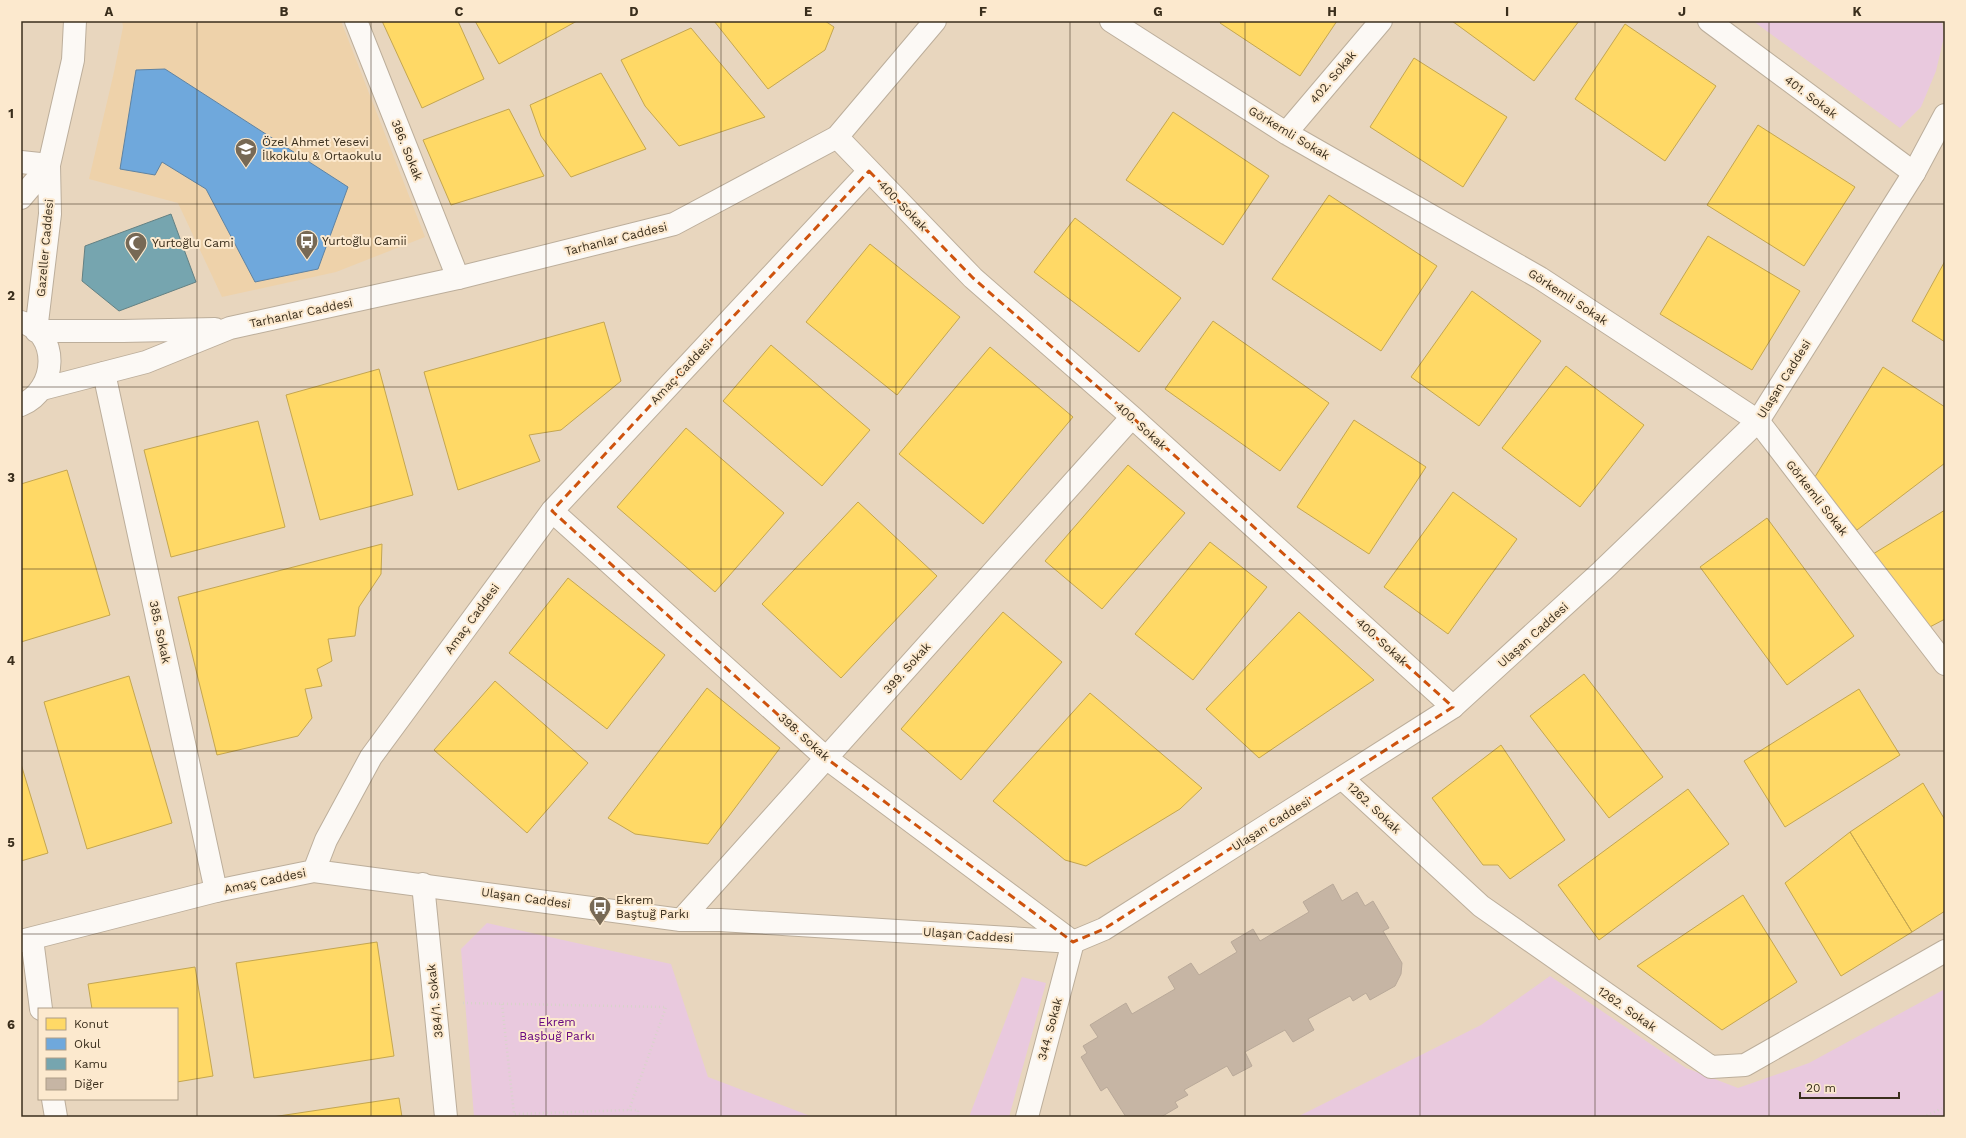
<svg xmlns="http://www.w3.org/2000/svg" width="1966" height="1138" font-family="'Work Sans',sans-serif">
<rect width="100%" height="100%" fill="#e8d6be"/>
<path fill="#eed2aa" d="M 122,21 L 341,21 L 425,237 L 336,272 L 222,297 L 178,203 L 89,179 L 114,72 L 123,27 Z"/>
<path fill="#e9c9de" d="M 1753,21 L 1942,21 L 1944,37 L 1936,71 L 1921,107 L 1900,128 Z
M 487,923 L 671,964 L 708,1077 L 813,1117 L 474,1117 L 461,949 Z
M 1550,976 L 1686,1068 L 1738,1088 L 1809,1063 L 1945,989 L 1945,1117 L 1297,1117 L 1481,1025 Z
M 1022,977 L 1046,983 L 1009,1117 L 969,1117 Z"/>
<path fill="#ffd966" stroke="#c4a650" d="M 382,21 L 458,21 L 484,79 L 422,108 Z
M 475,21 L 577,21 L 499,64 Z
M 714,21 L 825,21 L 834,27 L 825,50 L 768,89 Z
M 1221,21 L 1337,21 L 1300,76 L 1220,23 Z
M 1452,21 L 1579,21 L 1534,81 Z
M 1625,24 L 1716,86 L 1665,161 L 1575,99 Z
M 691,28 L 765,117 L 679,146 L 645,106 L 621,60 Z
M 1414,58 L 1507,117 L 1463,187 L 1370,127 Z
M 601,73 L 646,149 L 571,177 L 541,136 L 530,105 Z
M 509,109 L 544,176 L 451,205 L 423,140 Z
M 1173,112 L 1269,176 L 1223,245 L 1126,180 Z
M 1758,125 L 1855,187 L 1804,266 L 1707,205 Z
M 1329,195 L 1437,266 L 1381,351 L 1272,279 Z
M 1075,218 L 1181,298 L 1139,352 L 1034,272 Z
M 1708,236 L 1800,291 L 1752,370 L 1660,314 Z
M 870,244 L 960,317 L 897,395 L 806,322 Z
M 1945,261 L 1945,342 L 1912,321 Z
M 1472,291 L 1541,341 L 1479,426 L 1411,377 Z
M 1213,321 L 1329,403 L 1280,471 L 1165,389 Z
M 604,322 L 621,381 L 561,430 L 529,435 L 540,461 L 458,490 L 424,372 Z
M 771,345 L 870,430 L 822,486 L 723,401 Z
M 990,347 L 1073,417 L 983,524 L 899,454 Z
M 1566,366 L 1644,425 L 1580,507 L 1502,448 Z
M 1883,367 L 1945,407 L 1945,463 L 1857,530 L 1813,480 Z
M 379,369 L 413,495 L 320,520 L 286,395 Z
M 1354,420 L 1426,467 L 1369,554 L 1297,507 Z
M 258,421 L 285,527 L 171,557 L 144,450 Z
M 686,428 L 784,513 L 715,592 L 617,507 Z
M 1128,465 L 1185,513 L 1102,609 L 1045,561 Z
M 67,470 L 110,615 L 21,642 L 21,484 Z
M 1453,492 L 1517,539 L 1448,634 L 1384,587 Z
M 858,502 L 937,576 L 841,678 L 762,604 Z
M 1945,510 L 1945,619 L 1926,629 L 1873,554 Z
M 1767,518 L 1854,636 L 1787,685 L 1700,567 Z
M 1210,542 L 1267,587 L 1193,680 L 1135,634 Z
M 382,544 L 381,574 L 359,607 L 355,636 L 328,639 L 332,661 L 317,669 L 322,686 L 305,689 L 312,718 L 298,736 L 217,755 L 178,597 Z
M 568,578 L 665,655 L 607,729 L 509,653 Z
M 1003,612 L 1062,662 L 961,780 L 901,729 Z
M 1299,612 L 1374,680 L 1259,758 L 1206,709 Z
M 1584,674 L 1663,777 L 1609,818 L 1530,716 Z
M 129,676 L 172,823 L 87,849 L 44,702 Z
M 495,681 L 588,763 L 527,833 L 434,750 Z
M 707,688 L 780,748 L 708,844 L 635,834 L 608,818 Z
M 1859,689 L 1900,755 L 1785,827 L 1744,761 Z
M 1090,693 L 1202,788 L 1180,809 L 1086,866 L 1065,860 L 993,801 Z
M 1501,745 L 1565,840 L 1510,879 L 1498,865 L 1483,865 L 1432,798 Z
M 21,764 L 48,853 L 21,861 Z
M 1923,783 L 1945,820 L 1945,911 L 1912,932 L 1850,832 Z
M 1688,789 L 1729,844 L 1599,940 L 1558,885 Z
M 1850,832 L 1912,932 L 1841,976 L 1785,883 Z
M 1743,895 L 1797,982 L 1722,1030 L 1637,966 Z
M 377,942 L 394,1056 L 254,1078 L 236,963 Z
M 195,967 L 213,1076 L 177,1082 L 177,1009 L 92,1009 L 88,984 Z
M 399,1098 L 402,1117 L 272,1117 Z"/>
<path fill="#6fa8dc" stroke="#5f83a2" d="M 165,69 L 348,187 L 318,269 L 255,282 L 206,189 L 162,162 L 155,175 L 120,169 L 136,70 Z"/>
<path fill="#76a5af" stroke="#648183" d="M 171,214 L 196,282 L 119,311 L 82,281 L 85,246 Z"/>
<path fill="#c6b5a4" stroke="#b9a999" d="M 1333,884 L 1342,901 L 1357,892 L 1365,906 L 1373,901 L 1389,928 L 1383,931 L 1402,963 L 1401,974 L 1395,986 L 1370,1000 L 1366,993 L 1353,1001 L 1350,996 L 1308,1019 L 1314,1030 L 1293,1042 L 1285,1030 L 1245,1052 L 1252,1066 L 1233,1076 L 1227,1066 L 1184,1090 L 1188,1095 L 1175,1102 L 1178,1107 L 1161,1117 L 1126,1117 L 1107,1087 L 1101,1091 L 1081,1057 L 1087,1053 L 1083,1046 L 1098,1037 L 1090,1025 L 1126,1003 L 1132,1014 L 1175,989 L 1168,977 L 1191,963 L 1199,975 L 1237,952 L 1231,942 L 1253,929 L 1260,941 L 1309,912 L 1303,902 Z"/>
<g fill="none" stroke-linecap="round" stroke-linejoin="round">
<g stroke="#bcae9b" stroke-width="24">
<path id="street" d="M 356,21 L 458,278
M 1111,21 L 1286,133 L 1540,278 L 1758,421 L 1945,664
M 1709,21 L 1914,173
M 1286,133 L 1381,21
M 837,137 L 973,278 L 1132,417 L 1453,707
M 21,162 L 49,165
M 104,373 L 216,891
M 552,511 L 826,758 L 1073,942 L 1027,1117
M 1343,779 L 1481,906 L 1711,1067 L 1745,1065 L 1945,951
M 423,884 L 446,1117
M 681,920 L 1132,417
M 32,939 L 41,1009
M 53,1099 L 56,1117"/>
</g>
<g stroke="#bcae9b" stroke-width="24">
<path id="secondary" d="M 21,198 L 49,165
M 21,322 C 60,332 58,390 21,405
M 36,331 L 50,214 L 49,165 L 73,60 L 75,21
M 36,331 L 123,331 L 215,329
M 42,389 L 146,362 L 230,328 L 458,278 L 674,224 L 837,137 L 935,21
M 314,871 L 326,840 L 371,757 L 552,511 L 869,171
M 21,941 L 216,891 L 314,871 L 681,920 L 720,920 L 1073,942 L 1104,929 L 1453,707 L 1602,571 L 1758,421 L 1914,173 L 1945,115"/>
</g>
<path stroke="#d9d3cb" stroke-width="2.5" stroke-dasharray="1 3" stroke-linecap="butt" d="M 463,1003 L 666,1007 L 629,1110
M 502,1004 L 514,1114
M 515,1117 L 514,1114 L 629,1110 L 638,1110 L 638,1117
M 1923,1117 L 1945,1107"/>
<use href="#street" stroke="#fcf9f5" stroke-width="22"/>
<use href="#secondary" stroke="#fcf9f5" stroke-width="22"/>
</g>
<path fill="none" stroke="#ce530e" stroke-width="3" stroke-dasharray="8 5" stroke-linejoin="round" d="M 869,171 L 973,278 L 1132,417 L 1453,707 L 1104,929 L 1073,942 L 826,758 L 552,511 Z"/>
<path fill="none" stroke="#3a2e1c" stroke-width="1" stroke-opacity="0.55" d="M 197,21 L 197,1117M 371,21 L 371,1117M 546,21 L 546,1117M 721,21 L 721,1117M 896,21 L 896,1117M 1070,21 L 1070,1117M 1245,21 L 1245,1117M 1420,21 L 1420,1117M 1595,21 L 1595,1117M 1769,21 L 1769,1117M 21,204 L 1945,204M 21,387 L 1945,387M 21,569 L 1945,569M 21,751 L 1945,751M 21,934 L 1945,934"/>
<defs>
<g id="school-pin" transform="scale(1.15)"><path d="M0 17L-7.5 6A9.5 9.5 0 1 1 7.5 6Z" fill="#776955" stroke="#fce9ce"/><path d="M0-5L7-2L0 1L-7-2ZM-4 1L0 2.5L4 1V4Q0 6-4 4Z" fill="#fff"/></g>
<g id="bus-pin" transform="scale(1.15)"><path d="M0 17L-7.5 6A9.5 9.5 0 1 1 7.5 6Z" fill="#776955" stroke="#fce9ce"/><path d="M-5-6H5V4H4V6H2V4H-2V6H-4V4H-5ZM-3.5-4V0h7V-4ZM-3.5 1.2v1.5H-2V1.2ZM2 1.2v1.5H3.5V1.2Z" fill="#fff"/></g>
<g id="mosque-pin" transform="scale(1.15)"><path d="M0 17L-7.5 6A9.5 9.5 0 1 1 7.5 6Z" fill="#776955" stroke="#fce9ce"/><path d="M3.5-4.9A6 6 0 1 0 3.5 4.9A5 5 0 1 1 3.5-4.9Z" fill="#fff"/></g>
</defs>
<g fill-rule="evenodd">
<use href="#school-pin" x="246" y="149"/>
<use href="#bus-pin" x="307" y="241"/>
<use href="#mosque-pin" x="136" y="243"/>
<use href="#bus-pin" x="600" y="907"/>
</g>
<g text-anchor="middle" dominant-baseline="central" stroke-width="4" stroke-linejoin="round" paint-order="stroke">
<g font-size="12" fill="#3a2e1c" stroke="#fce9ce">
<text transform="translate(1333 77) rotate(-50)">402. Sokak</text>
<text transform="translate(1811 97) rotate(37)">401. Sokak</text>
<text transform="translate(1289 133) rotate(31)">Görkemli Sokak</text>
<text transform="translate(407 150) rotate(68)">386. Sokak</text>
<text transform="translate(903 206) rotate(46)">400. Sokak</text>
<text transform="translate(616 239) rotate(-14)">Tarhanlar Caddesi</text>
<text transform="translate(45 248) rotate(-85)">Gazeller Caddesi</text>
<text transform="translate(1568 297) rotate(33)">Görkemli Sokak</text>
<text transform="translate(301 313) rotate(-12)">Tarhanlar Caddesi</text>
<text transform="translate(681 372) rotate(-47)">Amaç Caddesi</text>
<text transform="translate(1784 379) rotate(-58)">Ulaşan Caddesi</text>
<text transform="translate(1141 426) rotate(42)">400. Sokak</text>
<text transform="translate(1817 498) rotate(52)">Görkemli Sokak</text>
<text transform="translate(472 619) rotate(-54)">Amaç Caddesi</text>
<text transform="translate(160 632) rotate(78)">385. Sokak</text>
<text transform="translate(1533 635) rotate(-42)">Ulaşan Caddesi</text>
<text transform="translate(1382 642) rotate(42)">400. Sokak</text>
<text transform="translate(907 668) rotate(-48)">399. Sokak</text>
<text transform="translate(804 737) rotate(42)">398. Sokak</text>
<text transform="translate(1374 808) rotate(43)">1262. Sokak</text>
<text transform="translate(1271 824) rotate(-32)">Ulaşan Caddesi</text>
<text transform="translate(265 881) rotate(-12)">Amaç Caddesi</text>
<text transform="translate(526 898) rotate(8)">Ulaşan Caddesi</text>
<text transform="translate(968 935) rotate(4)">Ulaşan Caddesi</text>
<text transform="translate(435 1001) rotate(-96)">384/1. Sokak</text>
<text transform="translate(1627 1009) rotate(35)">1262. Sokak</text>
<text transform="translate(1050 1029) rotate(-75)">344. Sokak</text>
</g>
<g font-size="12" fill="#3a2e1c" stroke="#fce9ce" text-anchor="start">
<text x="262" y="142">Özel Ahmet Yesevi<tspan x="262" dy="14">İlkokulu &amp; Ortaokulu</tspan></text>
<text x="322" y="241">Yurtoğlu Camii</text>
<text x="152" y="243">Yurtoğlu Cami</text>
<text x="616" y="900">Ekrem<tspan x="616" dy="14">Baştuğ Parkı</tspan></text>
</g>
<g font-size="12" fill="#670881" stroke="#fce9ce">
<text x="557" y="1022">Ekrem<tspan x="557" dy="14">Başbuğ Parkı</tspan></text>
</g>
</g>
<rect width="1966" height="1138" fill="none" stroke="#fce9ce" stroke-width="44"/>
<rect x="38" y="1008" width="140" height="92" fill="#fce9ce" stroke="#ae9e87"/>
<rect x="46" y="1018" width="20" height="12" fill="#ffd966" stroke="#ae9e87"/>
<text x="74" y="1028" font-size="12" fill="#3a2e1c">Konut</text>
<rect x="46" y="1038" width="20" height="12" fill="#6fa8dc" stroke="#ae9e87"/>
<text x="74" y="1048" font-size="12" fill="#3a2e1c">Okul</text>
<rect x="46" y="1058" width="20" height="12" fill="#76a5af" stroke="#ae9e87"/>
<text x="74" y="1068" font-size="12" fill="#3a2e1c">Kamu</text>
<rect x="46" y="1078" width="20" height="12" fill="#c6b5a4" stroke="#ae9e87"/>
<text x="74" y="1088" font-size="12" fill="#3a2e1c">Diğer</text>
<path d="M1800 1092v6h99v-6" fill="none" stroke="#3a2e1c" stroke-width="2"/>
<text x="1806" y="1092" font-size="12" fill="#3a2e1c" stroke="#fce9ce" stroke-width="3" paint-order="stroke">20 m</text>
<rect x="22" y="22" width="1922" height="1094" fill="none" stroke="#3a2e1c" stroke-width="1.5"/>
<g font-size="13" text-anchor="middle" font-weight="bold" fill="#3a2e1c">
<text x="109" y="16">A</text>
<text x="284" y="16">B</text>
<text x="459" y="16">C</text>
<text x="634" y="16">D</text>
<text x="808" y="16">E</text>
<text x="983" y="16">F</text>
<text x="1158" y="16">G</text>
<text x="1332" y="16">H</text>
<text x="1507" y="16">I</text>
<text x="1682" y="16">J</text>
<text x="1857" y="16">K</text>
<text x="11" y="118">1</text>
<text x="11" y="300">2</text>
<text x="11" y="482">3</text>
<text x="11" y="665">4</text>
<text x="11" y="847">5</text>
<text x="11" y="1029">6</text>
</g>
</svg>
